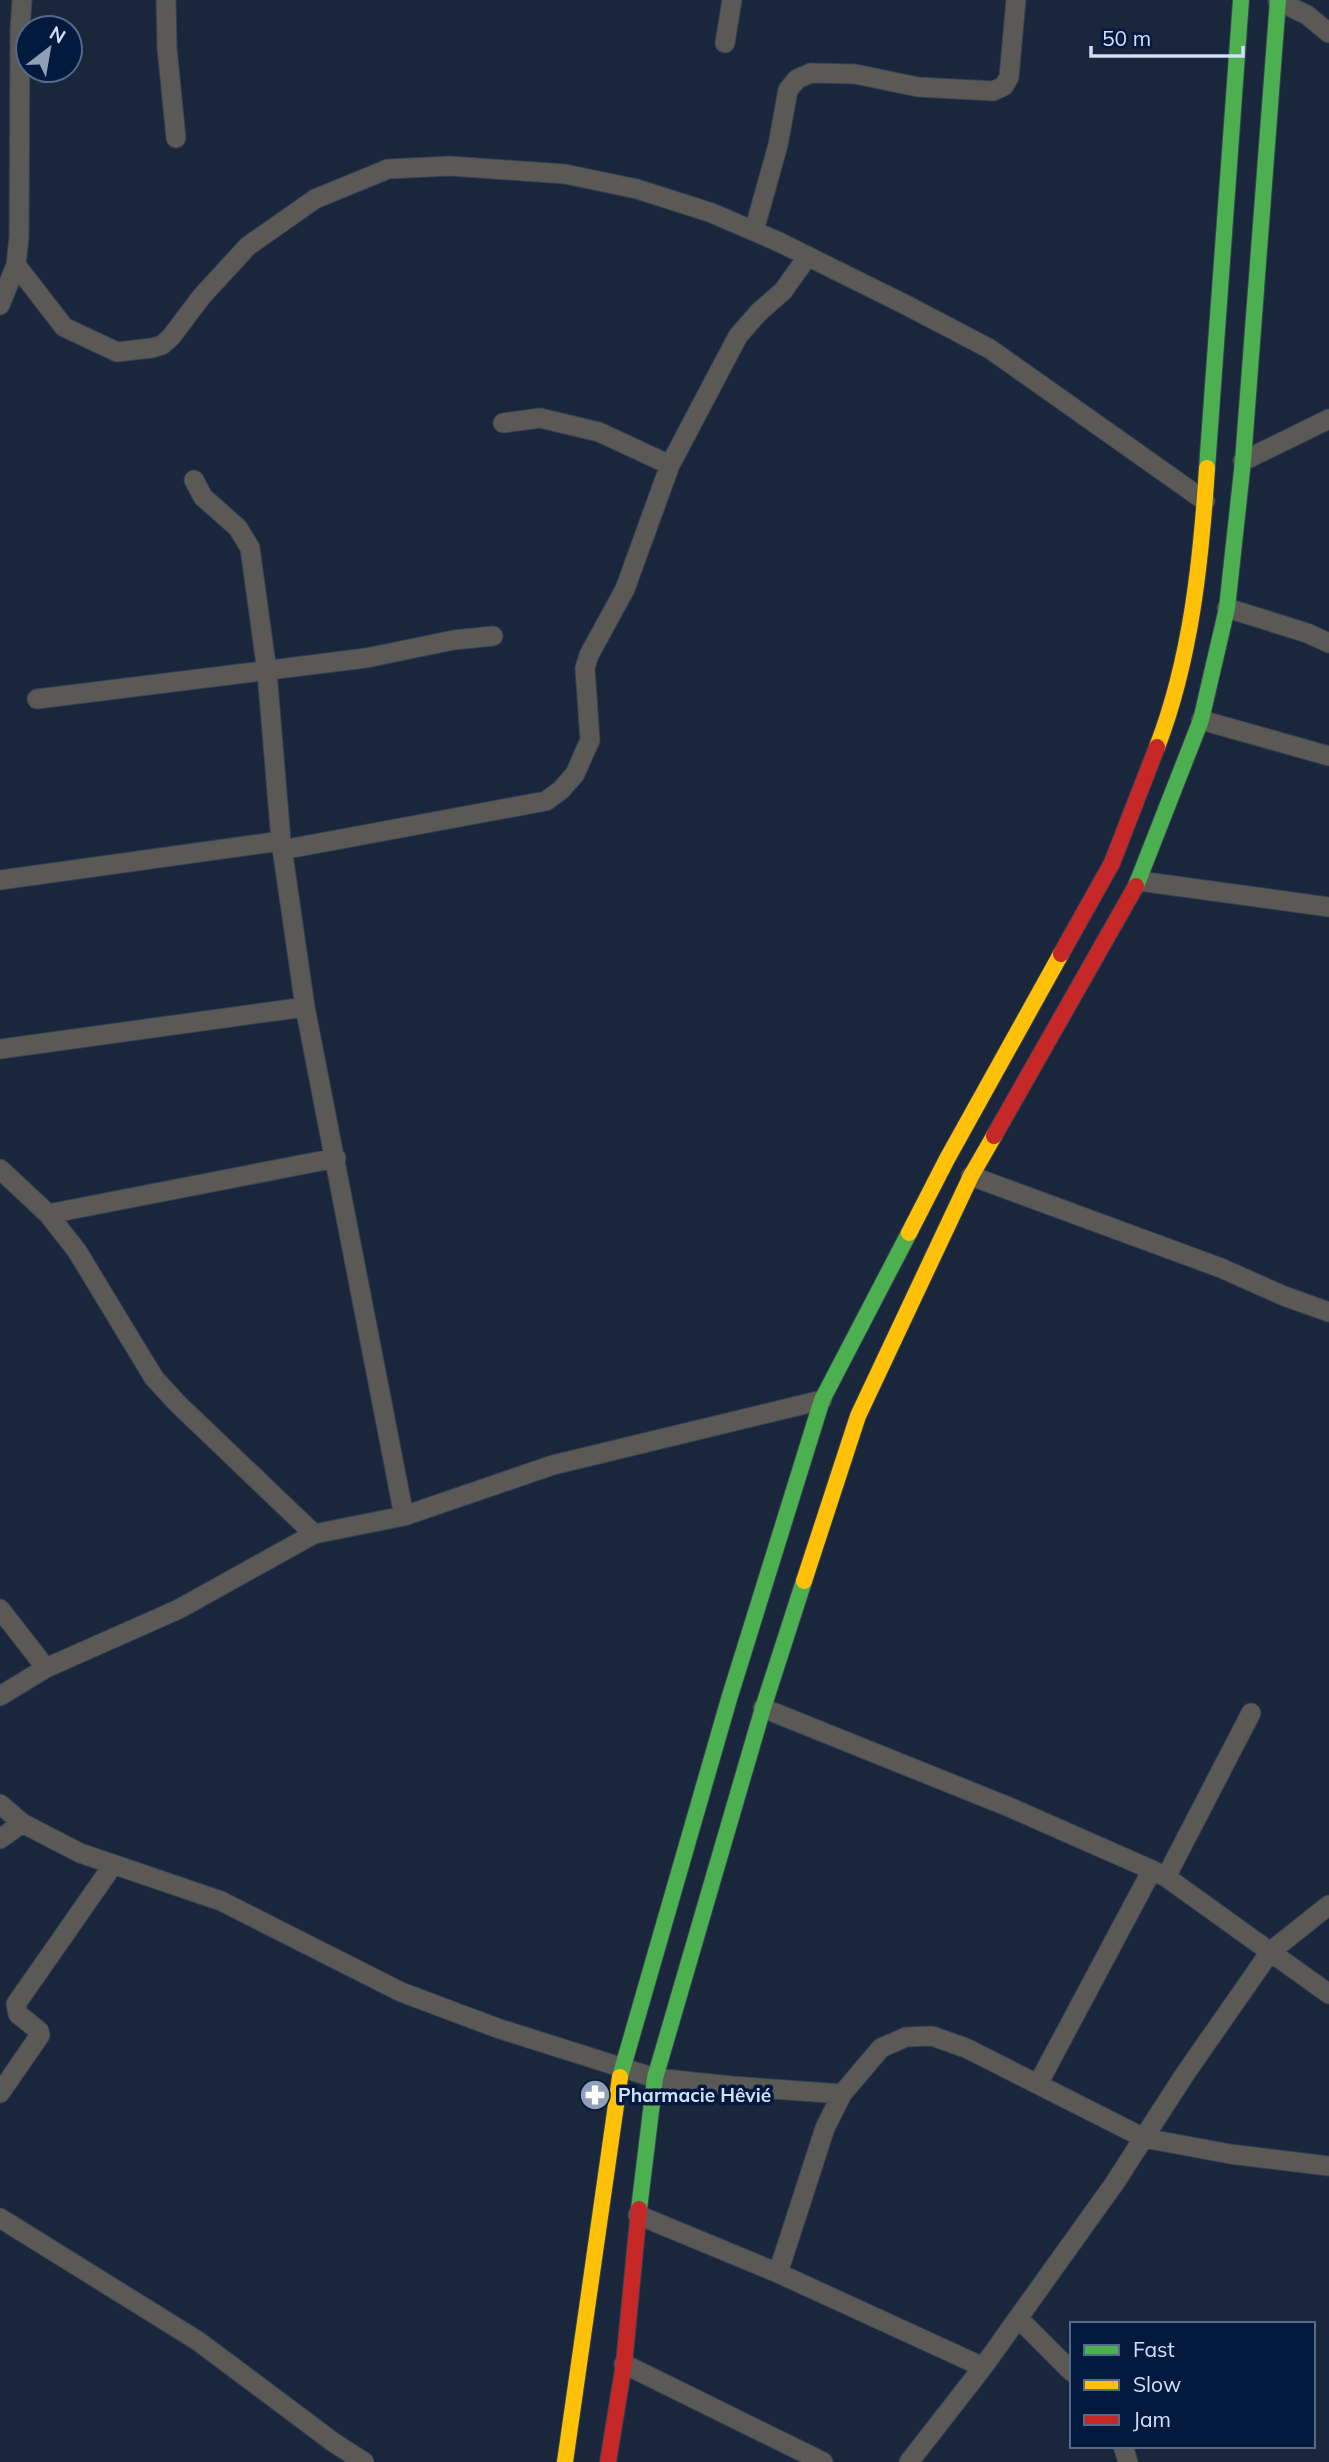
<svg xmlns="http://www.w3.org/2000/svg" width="1329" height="2462" font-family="Mulish,sans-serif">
<rect width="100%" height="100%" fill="#19263b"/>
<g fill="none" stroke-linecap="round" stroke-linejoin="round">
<g stroke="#354153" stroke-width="21">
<path id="street" d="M 166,0 L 167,48 L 176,138
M 1278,1 L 1307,15 L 1329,33
M 725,43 L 732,0
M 754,231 L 778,145 L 788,90 L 797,79 L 811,73 L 855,74 L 918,87 L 993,91 L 1004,86 L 1009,77 L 1016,0
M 16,265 L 64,327 L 117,352 L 152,348 L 162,345 L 171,337 L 202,296 L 248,246 L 315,199 L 388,169 L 450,166 L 565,174 L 637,189 L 712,213 L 779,242 L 906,305 L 990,349 L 1205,501
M 0,305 L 16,265 L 19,238 L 20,30 L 22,0
M 503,423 L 540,418 L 599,432 L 670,465
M 1243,461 L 1329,419
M 194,480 L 203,497 L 238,528 L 250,548 L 267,672 L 281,841 L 305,1007 L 404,1516
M 1227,608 L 1307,633 L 1329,643
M 37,699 L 366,658 L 454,640 L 493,636
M 1201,720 L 1329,756
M 282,850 L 546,801 L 561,790 L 575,774 L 590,740 L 585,668 L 589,655 L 625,589 L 670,465 L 738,336 L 759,312 L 783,291 L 808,256
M 0,880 L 281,841
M 1139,881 L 1329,907
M 0,1049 L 305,1007
M 0,1169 L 48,1214 L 77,1251 L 154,1378 L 178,1404 L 314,1534
M 971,1176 L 1221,1268 L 1284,1296 L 1329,1312
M 48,1214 L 336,1158
M 0,1609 L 46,1668
M 0,1696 L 46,1668 L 179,1609 L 314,1534 L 404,1516 L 553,1465 L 822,1400
M 763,1708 L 1009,1807 L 1152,1870 L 1166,1877 L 1329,1994
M 0,1804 L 22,1823 L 80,1853 L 221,1901 L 401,1992 L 497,2028 L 655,2078 L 732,2086 L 842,2094
M 0,1839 L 22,1823
M 1166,1877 L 1251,1713
M 1038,2084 L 1152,1870
M 0,2093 L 40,2035 L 39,2031 L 18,2014 L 16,2004 L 113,1865
M 638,2215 L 778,2273 L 983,2367
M 0,2218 L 198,2341 L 333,2442 L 364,2462
M 778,2273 L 825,2128 L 842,2094 L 881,2048 L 906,2037 L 932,2036 L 966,2048 L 1144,2138 L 1230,2154 L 1329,2166
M 1018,2318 L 1072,2372
M 624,2364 L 823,2462
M 1123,2446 L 1128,2462
M 909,2462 L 983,2367 L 1114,2184 L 1185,2074 L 1270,1952 L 1329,1905"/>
</g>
<g stroke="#354153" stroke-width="18">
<path id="fast" d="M 1207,468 L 1241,0
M 1136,886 L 1201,720 L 1227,608 L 1243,461 L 1278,0
M 620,2077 L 729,1699 L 822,1400 L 909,1233
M 639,2209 L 655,2078 L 763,1708 L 804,1581"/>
</g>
<g stroke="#354153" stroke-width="18">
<path id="slow" d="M 1157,747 C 1191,659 1201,561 1207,468
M 909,1233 L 947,1159 L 1061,954
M 804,1581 L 858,1416 L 971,1176 L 994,1136
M 565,2462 L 620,2077"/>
</g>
<g stroke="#354153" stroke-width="18">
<path id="jam" d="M 1061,954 L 1112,863 L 1157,747
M 994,1136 L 1136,886
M 608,2462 L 624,2364 L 639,2209"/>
</g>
<use href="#street" stroke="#5a5956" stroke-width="19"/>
<use href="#fast" stroke="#4caf50" stroke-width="16"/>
<use href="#slow" stroke="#ffc107" stroke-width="16"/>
<use href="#jam" stroke="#c62828" stroke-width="16"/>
</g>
<defs>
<g id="pharmacy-disc" transform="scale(1.575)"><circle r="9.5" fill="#909fb6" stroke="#03193e"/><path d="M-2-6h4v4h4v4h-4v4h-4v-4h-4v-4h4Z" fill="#fff"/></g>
</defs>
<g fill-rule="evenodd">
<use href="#pharmacy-disc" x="595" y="2095"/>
</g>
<g text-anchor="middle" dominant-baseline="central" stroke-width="7" stroke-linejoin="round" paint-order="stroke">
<g font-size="19" font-weight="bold" fill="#d0e0f9" stroke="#03193e" text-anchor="start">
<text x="618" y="2095">Pharmacie Hêvié</text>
</g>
</g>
<rect x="1070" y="2322" width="245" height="126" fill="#03193e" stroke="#556989" stroke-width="2"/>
<rect x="1084" y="2345" width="35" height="10" fill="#4caf50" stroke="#556989" stroke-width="2"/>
<text x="1133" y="2357" font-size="21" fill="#d0e0f9">Fast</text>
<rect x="1084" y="2380" width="35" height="10" fill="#ffc107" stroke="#556989" stroke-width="2"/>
<text x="1133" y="2392" font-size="21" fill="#d0e0f9">Slow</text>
<rect x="1084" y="2415" width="35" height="10" fill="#c62828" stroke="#556989" stroke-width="2"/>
<text x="1133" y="2427" font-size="21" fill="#d0e0f9">Jam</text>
<g transform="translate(49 49) rotate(31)"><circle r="33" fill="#03193e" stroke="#556989" stroke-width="2"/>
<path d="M0-5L12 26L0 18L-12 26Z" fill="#909fb6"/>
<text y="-10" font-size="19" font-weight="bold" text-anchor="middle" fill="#d0e0f9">N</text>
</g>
<path d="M1091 46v10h152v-10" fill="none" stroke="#d0e0f9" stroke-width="3.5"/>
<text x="1102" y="46" font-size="21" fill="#d0e0f9" stroke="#03193e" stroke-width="5" paint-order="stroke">50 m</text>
</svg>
